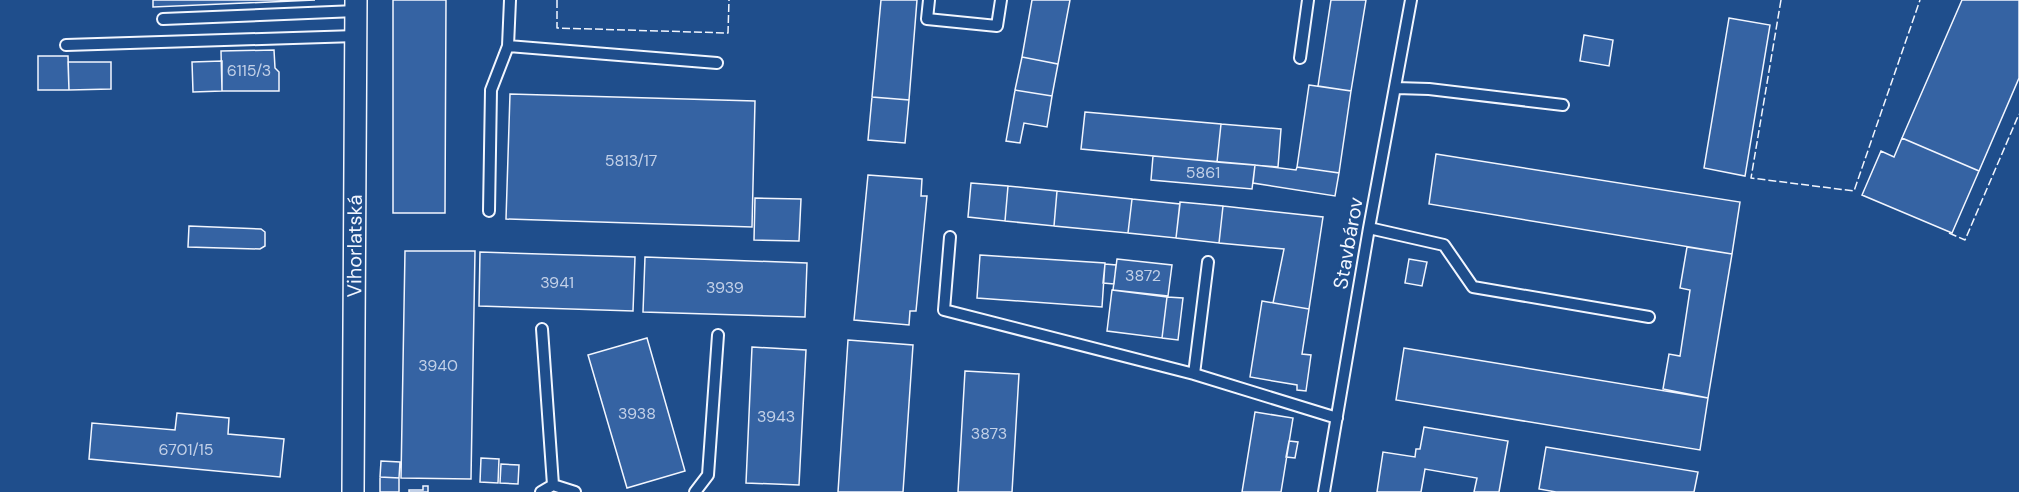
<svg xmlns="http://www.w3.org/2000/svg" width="2019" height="492" font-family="'DM Sans',sans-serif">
<rect width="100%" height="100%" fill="#1f4e8c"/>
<path fill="#3563a3" stroke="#f2f6ff" stroke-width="1.5" d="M 153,0 L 315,0 L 153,7 Z
M 393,0 L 446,0 L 445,213 L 393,213 Z
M 881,0 L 917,0 L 909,100 L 872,97 Z
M 1032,0 L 1070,0 L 1058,64 L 1022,57 Z
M 1331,0 L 1366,0 L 1351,91 L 1318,86 Z
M 1962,0 L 2019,0 L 2019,78 L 1979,171 L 1902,138 Z
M 1729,18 L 1770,25 L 1745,176 L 1704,168 Z
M 1584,35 L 1613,40 L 1609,66 L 1580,61 Z
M 274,50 L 275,68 L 279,72 L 279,91 L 222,91 L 221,51 Z
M 38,56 L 68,56 L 69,90 L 38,90 Z
M 1022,57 L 1058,64 L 1052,96 L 1015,90 Z
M 222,61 L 222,91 L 193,92 L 192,62 Z
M 68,62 L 111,62 L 111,89 L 69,90 Z
M 1309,85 L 1351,91 L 1339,173 L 1297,167 Z
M 1015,90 L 1052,96 L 1047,127 L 1024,123 L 1020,143 L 1006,141 Z
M 510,94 L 755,101 L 752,227 L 506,219 Z
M 872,97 L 909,100 L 905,143 L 868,140 Z
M 1085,112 L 1221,124 L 1217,162 L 1081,149 Z
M 1221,124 L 1281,129 L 1278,167 L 1217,162 Z
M 1902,138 L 1979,171 L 1952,233 L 1862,195 L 1881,151 L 1894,157 Z
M 1436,154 L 1740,202 L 1732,254 L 1429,204 Z
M 1153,156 L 1255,165 L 1252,189 L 1151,180 Z
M 1255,165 L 1296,170 L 1297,167 L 1339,173 L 1335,196 L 1253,183 Z
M 868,175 L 922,179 L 921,196 L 927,196 L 916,311 L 910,311 L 909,325 L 854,320 Z
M 971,183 L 1008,186 L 1005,221 L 968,217 Z
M 1008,186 L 1057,191 L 1054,226 L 1005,221 Z
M 1057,191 L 1132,199 L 1128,233 L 1054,226 Z
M 755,198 L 801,199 L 799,241 L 754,240 Z
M 1132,199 L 1180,204 L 1176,238 L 1128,233 Z
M 1180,202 L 1223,206 L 1219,243 L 1176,238 Z
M 1223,206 L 1323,217 L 1309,309 L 1273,303 L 1284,249 L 1219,243 Z
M 189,226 L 261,229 L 265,232 L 265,246 L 260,249 L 188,247 Z
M 1687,247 L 1732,254 L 1708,398 L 1663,389 L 1669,354 L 1680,356 L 1690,290 L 1680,288 Z
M 405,251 L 475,251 L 471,479 L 401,478 Z
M 480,252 L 635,257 L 633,311 L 479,306 Z
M 980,255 L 1105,263 L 1102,307 L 977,298 Z
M 645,257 L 807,263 L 805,317 L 643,312 Z
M 1117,259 L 1172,265 L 1168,296 L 1113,290 Z
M 1409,259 L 1427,262 L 1422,286 L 1405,283 Z
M 1105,264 L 1116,265 L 1114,284 L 1103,283 Z
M 1112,290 L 1167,297 L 1162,338 L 1107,331 Z
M 1167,297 L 1183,298 L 1178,340 L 1162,338 Z
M 1262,301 L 1309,309 L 1302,354 L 1311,355 L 1306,391 L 1297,390 L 1297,385 L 1250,377 Z
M 647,338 L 685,471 L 627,488 L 588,355 Z
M 848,340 L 913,345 L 903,492 L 838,492 Z
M 752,347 L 806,350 L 799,485 L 746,483 Z
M 1404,348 L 1708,398 L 1700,450 L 1396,400 Z
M 965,371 L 1019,374 L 1012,492 L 958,492 Z
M 1255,412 L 1293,418 L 1281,492 L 1242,492 Z
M 177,413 L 229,418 L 228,434 L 284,439 L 280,477 L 89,459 L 92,423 L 175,430 Z
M 1424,427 L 1508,441 L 1499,492 L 1474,492 L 1477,478 L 1425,469 L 1421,492 L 1377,492 L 1383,452 L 1415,457 L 1416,449 L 1420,449 Z
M 1289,441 L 1298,442 L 1295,458 L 1286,457 Z
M 1546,447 L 1698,472 L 1694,492 L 1556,492 L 1539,489 Z
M 481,458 L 499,459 L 498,483 L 480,482 Z
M 381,461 L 400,462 L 399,478 L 380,477 Z
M 501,464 L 519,465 L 518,484 L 500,483 Z
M 380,477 L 399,478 L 399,492 L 380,492 Z
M 423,486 L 428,486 L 428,492 L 409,492 L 409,490 L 423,490 Z"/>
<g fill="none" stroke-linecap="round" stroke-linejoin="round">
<g stroke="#f2f6ff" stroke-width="14">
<path id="lane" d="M 510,0 L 508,46 L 717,63
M 929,0 L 927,19 L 997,26 L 1001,0
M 163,19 L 356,11
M 66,45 L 356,36
M 1300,58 L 1308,0
M 1396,88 L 1429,89 L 1563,105
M 489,211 L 491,90 L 508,46
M 1369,228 L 1444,245 L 1473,287 L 1649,317
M 950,237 L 944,310 L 1194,374 L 1337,418
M 542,329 L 553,485
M 1194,374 L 1208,262
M 541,492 L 553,485 L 575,492
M 695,492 L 708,475 L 718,335
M 1324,492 L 1369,228 L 1411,0"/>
</g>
<g stroke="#f2f6ff" stroke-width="24">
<g id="street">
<path id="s1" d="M 353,492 L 356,0"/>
</g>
</g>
<use href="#lane" stroke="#1f4e8c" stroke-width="10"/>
<use href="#street" stroke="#1f4e8c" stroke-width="21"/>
<path stroke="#f2f6ff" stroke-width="1.5" stroke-dasharray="8 3" stroke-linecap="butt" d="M 557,0 L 557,28 L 728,33 L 729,0
M 1781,0 L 1751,178 L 1854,191 L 1920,0
M 1949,233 L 1965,240 L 2019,114"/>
</g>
<g text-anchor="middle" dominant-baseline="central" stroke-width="4.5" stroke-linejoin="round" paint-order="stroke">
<g font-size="16" fill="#c3d1e8">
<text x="249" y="70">6115/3</text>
<text x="631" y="160">5813/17</text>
<text x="1203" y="172">5861</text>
<text x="1143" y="275">3872</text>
<text x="557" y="282">3941</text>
<text x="725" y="287">3939</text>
<text x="438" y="365">3940</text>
<text x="637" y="413">3938</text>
<text x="776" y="416">3943</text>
<text x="989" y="433">3873</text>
<text x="186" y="449">6701/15</text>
</g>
<g font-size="20" fill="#f2f6ff" stroke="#1f4e8c">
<text transform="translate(1348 243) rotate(-80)">Stavbárov</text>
<text stroke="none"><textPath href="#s1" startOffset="246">Vihorlatská</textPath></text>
</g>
</g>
</svg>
